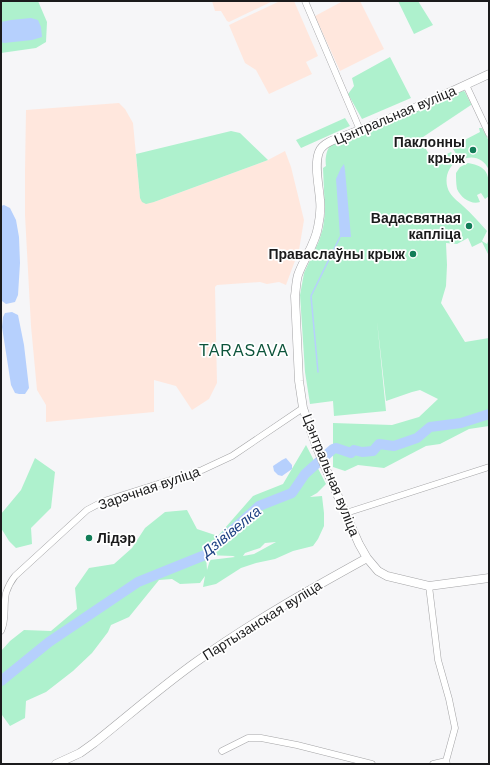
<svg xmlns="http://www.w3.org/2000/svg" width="490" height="765" font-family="Helvetica,sans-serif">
<rect width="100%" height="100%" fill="#f6f6f8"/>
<path fill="#ffe7dd" d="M 212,1 L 273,1 L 229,22 L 227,21 L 221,11 L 215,11 Z
M 280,1 L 294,1 L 318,56 L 306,62 L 312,74 L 269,94 L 256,70 L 245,63 L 229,25 Z
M 343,1 L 360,1 L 384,49 L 340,71 L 315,16 Z
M 119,103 L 125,109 L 133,123 L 140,198 L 154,202 L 268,160 L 285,151 L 291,167 L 304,220 L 299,250 L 286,285 L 279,282 L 267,284 L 260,282 L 217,285 L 215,287 L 217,383 L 209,399 L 192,410 L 176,386 L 154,380 L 154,412 L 46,422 L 46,405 L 37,390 L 31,326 L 25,215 L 25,171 L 26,110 Z"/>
<path fill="#aef1cd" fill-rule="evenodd" d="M 1,1 L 38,1 L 47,22 L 46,42 L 36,48 L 1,53 Z
M 398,1 L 418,1 L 433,25 L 414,34 Z
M 390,57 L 411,98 L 362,119 L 348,94 L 354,86 L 352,78 Z
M 464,91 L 465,92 L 471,104 L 471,105 L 420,139 L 433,161 L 451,152 L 458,161 C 447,166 443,182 450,193 C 453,198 459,202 463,206 C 472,214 479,222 487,231 L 482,241 L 487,244 L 489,239 L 489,256 L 482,242 L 472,247 L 468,238 L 457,244 L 446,243 L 447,265 L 446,286 L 441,303 L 465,342 L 489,338 L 489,426 L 469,429 L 440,444 L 426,446 L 384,468 L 358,465 L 345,471 L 333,467 L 333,423 L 392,425 L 419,417 L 438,399 L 420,390 L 412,392 L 386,401 L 377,321 L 386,411 L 334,416 L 333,401 L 310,404 L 305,372 L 300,295 L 304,273 L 319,241 L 323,228 L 325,213 L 323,168 L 326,166 C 325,160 326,151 330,146 C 332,144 336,143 339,141 L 439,98 L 447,99 L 459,92 Z
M 345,118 L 350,126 L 301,148 L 296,140 Z
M 479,128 L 482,128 L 489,141 L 489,170 C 483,157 472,155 460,160 L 453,149 L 455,145 L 480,132 Z
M 231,131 L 240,133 L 268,160 L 154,202 L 146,204 L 142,202 L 140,198 L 136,154 Z
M 468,163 C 490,167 489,176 489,196 L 485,199 L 481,193 L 477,195 L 480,202 C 471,205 461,198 457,189 C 456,184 456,178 456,173 L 460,167 Z
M 306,445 L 326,484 L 317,493 L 310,497 L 322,496 L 324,513 L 324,526 L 318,539 L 313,546 L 293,551 L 275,559 L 256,563 L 241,568 L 216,584 L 203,587 L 205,576 L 200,583 L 180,584 L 172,579 L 159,580 L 129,617 L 111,625 L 108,632 L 92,653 L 73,671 L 46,692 L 26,701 L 25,718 L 10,726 L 2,715 L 1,716 L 1,651 L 10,641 L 24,630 L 51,631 L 77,609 L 75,588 L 89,568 L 114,564 L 132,548 L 145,528 L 165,512 L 187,510 L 197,529 L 218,536 L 253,496 L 283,484 ZM 276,542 L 254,554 L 243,556 L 245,553 L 260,548 L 265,543 ZM 206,555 L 233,556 L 235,557 L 210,560 L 207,570 Z
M 35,458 L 55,472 L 51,508 L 31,528 L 32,544 L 16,548 L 9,541 L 1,528 L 1,514 L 21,490 Z"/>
<path fill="#b6d0fd" d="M 31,18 L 38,20 L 41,27 L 42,37 L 32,40 L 4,43 L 1,42 L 1,22 L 11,20 Z
M 344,164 L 345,170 L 351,237 L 340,237 L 336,179 L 341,168 Z
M 4,205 L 10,208 L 16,220 L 19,237 L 20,263 L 18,295 L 15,302 L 6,304 L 2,301 L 1,299 L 1,206 Z
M 12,312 L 18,315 L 24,345 L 29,388 L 25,394 L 19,394 L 15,393 L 11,385 L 2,327 L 3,317 L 5,313 Z
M 286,458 L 292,465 L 292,469 L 282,476 L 278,475 L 274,471 L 273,466 L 282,460 Z"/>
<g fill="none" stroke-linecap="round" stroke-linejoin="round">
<path stroke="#b6d0fd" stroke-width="1.5" d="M 318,372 L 311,296 L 340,237"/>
<path stroke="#b6d0fd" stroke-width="10" d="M 1,681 L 49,642 L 138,582 L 205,555 L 259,506 L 292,493 L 305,474 L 333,449 L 336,448 L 351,453 L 354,450 L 362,452 L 373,451 L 379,444 L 394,446 L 417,438 L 430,427 L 461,423 L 489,414"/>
<g stroke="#a4a4a6" stroke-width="7">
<path id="street" d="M 305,1 L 360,130
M 466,85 L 489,134
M 346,513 L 489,467
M 429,586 L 438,660 L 449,699 L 455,728 L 446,761 L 447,764
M 1,631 C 7,619 3,606 6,593 C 8,587 11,581 15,576 L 87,510 L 104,501 L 202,470 L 232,456 L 303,408
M 222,751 L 248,738 L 261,738 L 297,745 L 372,764
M 433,764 L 446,761"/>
</g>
<g stroke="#a4a4a6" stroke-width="9">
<path id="secondary" d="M 489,74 C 444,95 399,116 352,133 C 343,137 323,141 319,152 C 314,165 319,186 320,200 C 321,209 320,218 318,227 C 315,245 304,258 298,275 C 296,282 296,289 295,296 L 299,381 L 303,408 L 317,448 L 326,469 L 359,544 L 367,558 L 378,571 L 387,576 L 429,586 L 489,578
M 56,764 L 80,753 L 94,743 C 128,716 161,687 196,662 C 250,623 309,590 367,558"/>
</g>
<use href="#street" stroke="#fff" stroke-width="6"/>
<use href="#secondary" stroke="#fff" stroke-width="8"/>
</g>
<g fill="#127d58" stroke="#fff" stroke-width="1.5">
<circle cx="473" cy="150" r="4"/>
<circle cx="469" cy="226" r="4"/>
<circle cx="413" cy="254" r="4"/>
<circle cx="89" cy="538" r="4"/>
</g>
<g text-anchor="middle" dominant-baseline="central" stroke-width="3.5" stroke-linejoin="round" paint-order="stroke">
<g font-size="14" fill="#1b1b1c" stroke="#fff">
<text transform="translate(395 115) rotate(-23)">Цэнтральная вуліца</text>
<text transform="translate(331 475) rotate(68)">Цэнтральная вуліца</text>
<text transform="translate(149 488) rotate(-19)">Зарэчная вуліца</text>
<text transform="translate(262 620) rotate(-32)">Партызанская вуліца</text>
</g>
<g font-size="14" font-weight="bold" fill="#1b1b1c" stroke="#fff" text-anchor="end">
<text x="465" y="142">Паклонны<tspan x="465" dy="16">крыж</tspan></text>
<text x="461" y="218">Вадасвятная<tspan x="461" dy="16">капліца</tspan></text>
<text x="405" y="254">Праваслаўны крыж</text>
<text x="97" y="538" text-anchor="start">Лідэр</text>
</g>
<g font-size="15" font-style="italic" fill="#204384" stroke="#fff">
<text transform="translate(231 531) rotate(-39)">Дзівівелка</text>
</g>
<g font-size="16" letter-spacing="1" fill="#0d543b" stroke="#fff">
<text x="244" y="350">TARASAVA</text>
</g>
</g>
<rect width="490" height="765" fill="none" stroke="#1b1b1c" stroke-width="4"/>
</svg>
